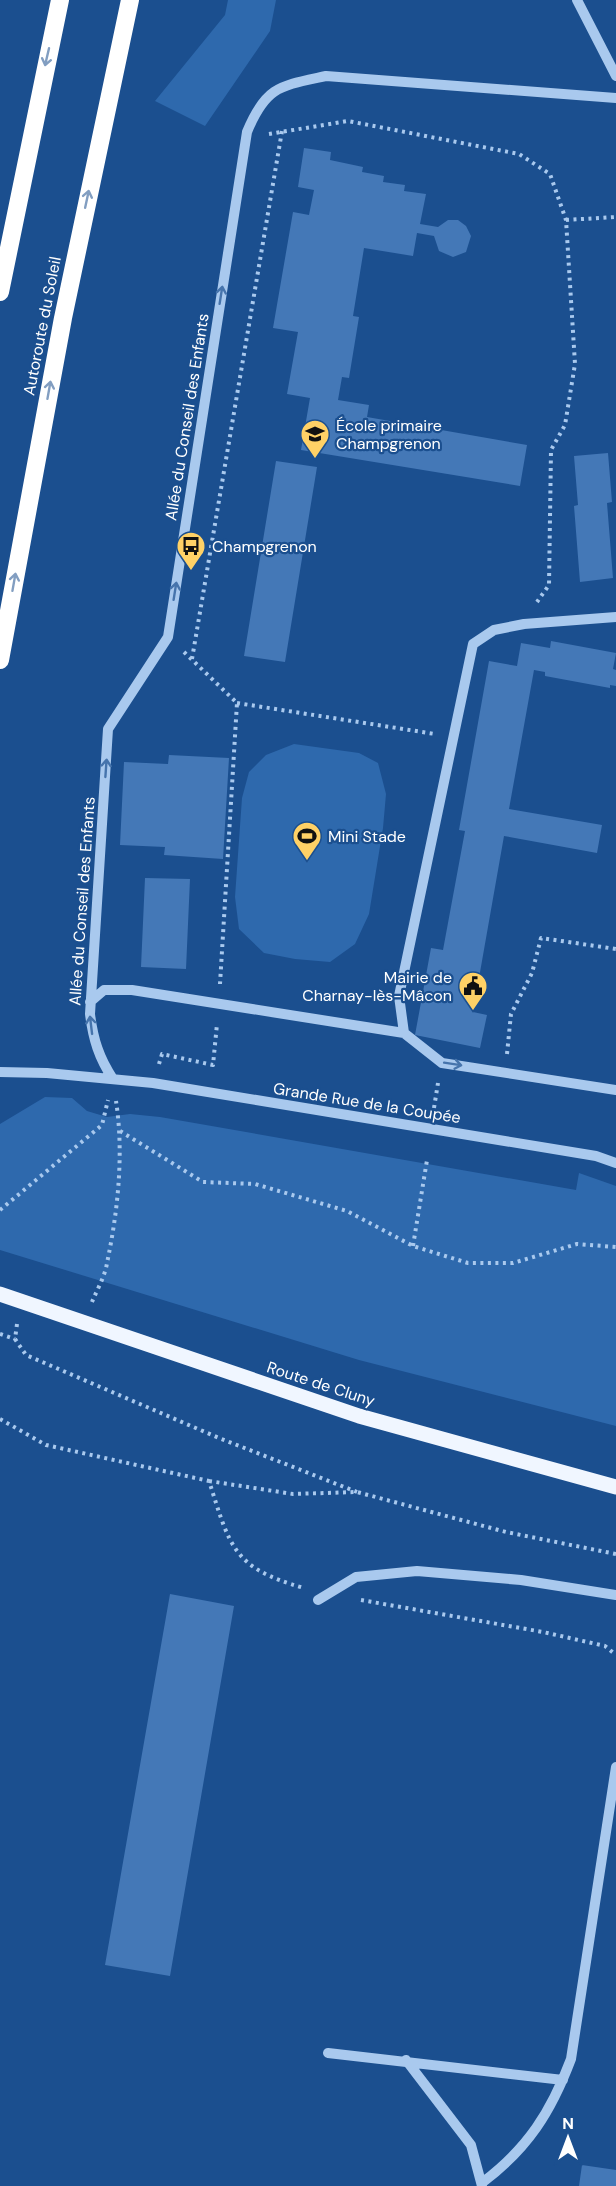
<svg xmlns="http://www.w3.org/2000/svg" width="616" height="2186" font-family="'DM Sans',sans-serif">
<rect width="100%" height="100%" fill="#1b4f8f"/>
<path fill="#2e69ad" d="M 228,0 L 276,0 L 270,31 L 205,126 L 155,101 L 225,15 Z
M 294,744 L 359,753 L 378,763 L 386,794 L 383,828 L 369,914 L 355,944 L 330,962 L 295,959 L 264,953 L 239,929 L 235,897 L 242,798 L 249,772 L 266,755 Z
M 45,1097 L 72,1098 L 87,1111 L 107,1117 L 130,1114 L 160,1117 L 576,1190 L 579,1173 L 616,1186 L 616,1426 L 359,1360 L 0,1250 L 0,1124 Z"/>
<path fill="#4478b7" d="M 304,148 L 331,152 L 330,160 L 363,167 L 362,172 L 384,176 L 383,182 L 405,185 L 404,191 L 426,194 L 420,224 L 438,227 L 448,220 L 458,220 L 466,226 L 471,236 L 466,252 L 453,257 L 439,251 L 434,236 L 417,233 L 413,256 L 364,248 L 353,316 L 359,317 L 349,378 L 342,377 L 338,400 L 369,405 L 367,417 L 527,445 L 520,486 L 301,450 L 310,398 L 287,394 L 298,332 L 273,328 L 293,212 L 309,215 L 314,190 L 298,187 Z
M 608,453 L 612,502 L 607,503 L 613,578 L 580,582 L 574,506 L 578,505 L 574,456 Z
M 276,461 L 317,467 L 285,662 L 244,656 Z
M 551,641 L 616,653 L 613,669 L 616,670 L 616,686 L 610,685 L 610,688 L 545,676 L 545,672 L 534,670 L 509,809 L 602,825 L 597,853 L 504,836 L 473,1012 L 487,1015 L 480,1048 L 415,1035 L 431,948 L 443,950 L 465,831 L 459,830 L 489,661 L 517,666 L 521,643 L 550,648 Z
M 169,755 L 229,758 L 223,859 L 164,855 L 165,847 L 120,845 L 124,762 L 168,764 Z
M 145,878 L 190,879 L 186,969 L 141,967 Z
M 170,1594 L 234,1606 L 170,1976 L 105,1965 Z
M 582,2165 L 616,2170 L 616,2186 L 579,2186 Z"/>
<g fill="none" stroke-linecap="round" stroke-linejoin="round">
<path stroke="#a9c9ee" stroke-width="4" stroke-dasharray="3 4.5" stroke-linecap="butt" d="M 269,134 L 348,121 L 519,154 L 550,174 L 566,220 L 575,364 L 565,425 L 551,450 L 549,585 L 537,602
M 566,220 L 616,217
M 184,652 L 237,703 L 220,984
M 192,659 L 282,131
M 237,703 L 435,734
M 507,1054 L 511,1014 L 532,973 L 541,938 L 616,949
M 159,1064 L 162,1054 L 213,1065 L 217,1024
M 434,1108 L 438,1083
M 120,1131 L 203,1182 L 255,1184 L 347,1211 L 413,1246 L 468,1263 L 513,1263 L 577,1244 L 616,1247
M 0,1210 L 102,1125 L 108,1100
M 413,1246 L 427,1160
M 92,1302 C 97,1290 105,1276 107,1263 C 118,1211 124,1153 116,1101
M 17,1324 L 15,1339 L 26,1355 L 219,1438 L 357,1492
M 0,1334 L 15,1339
M 0,1419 L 46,1445 L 209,1481 C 230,1546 232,1568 304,1588
M 209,1481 L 293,1494 L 357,1492 L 506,1532 L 616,1554
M 361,1600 L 543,1632 L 605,1646 L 616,1655"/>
<path stroke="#a9c9ee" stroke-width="10" d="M 577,0 L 616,76
M 90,1002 L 104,990 L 132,990 L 404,1033 L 442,1063 L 616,1090
M 404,1033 L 399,996 L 473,644 L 494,630 L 524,624 L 616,617
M 0,1072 L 47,1073 L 153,1083 L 596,1156 L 616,1163
M 113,1079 C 99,1058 93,1039 90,1014 L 108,729 L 168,637 L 247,132 C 266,86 280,86 326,76 L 616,98
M 318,1600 L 356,1577 L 417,1571 L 521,1580 L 616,1595
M 328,2053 L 563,2080
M 406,2060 L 471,2145 L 482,2186
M 483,2182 C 528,2148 551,2112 571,2059 L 616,1767"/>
<path stroke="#f0f6ff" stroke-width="15" d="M 0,1294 L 359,1416 L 616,1487"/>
<path stroke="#fff" stroke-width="18" d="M 0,292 L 60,0
M 0,660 L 63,318 L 130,0"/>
</g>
<defs><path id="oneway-shaft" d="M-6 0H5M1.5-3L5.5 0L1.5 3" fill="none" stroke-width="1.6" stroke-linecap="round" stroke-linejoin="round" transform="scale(1.5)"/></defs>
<g stroke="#829ec1">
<use href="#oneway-shaft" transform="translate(47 57) rotate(103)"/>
<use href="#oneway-shaft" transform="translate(87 199) rotate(-78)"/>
<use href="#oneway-shaft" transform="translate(49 390) rotate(-80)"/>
<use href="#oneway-shaft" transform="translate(14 582) rotate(-80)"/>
</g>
<g stroke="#4674ac">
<use href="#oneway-shaft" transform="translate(221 295) rotate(-81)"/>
<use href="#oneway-shaft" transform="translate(175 591) rotate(-81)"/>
<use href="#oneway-shaft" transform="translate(106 768) rotate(-86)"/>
<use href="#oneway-shaft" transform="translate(91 1025) rotate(-97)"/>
<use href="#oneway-shaft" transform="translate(453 1064) rotate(9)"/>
</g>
<defs>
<g id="school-pin" transform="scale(1.5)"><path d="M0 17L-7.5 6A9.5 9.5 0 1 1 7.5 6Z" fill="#ffd166" stroke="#1b4f8f"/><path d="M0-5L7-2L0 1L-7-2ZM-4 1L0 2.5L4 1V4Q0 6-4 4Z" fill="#111"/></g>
<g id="bus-pin" transform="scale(1.5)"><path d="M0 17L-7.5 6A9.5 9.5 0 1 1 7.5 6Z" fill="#ffd166" stroke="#1b4f8f"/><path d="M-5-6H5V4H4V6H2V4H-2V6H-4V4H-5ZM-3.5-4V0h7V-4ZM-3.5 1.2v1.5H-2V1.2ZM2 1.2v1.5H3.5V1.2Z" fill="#111"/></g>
<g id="stadium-pin" transform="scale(1.5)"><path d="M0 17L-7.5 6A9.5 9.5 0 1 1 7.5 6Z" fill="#ffd166" stroke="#1b4f8f"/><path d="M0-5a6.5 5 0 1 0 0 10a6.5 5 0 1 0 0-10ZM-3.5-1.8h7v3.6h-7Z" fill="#111"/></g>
<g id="civic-pin" transform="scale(1.5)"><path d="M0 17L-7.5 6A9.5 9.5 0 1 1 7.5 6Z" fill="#ffd166" stroke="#1b4f8f"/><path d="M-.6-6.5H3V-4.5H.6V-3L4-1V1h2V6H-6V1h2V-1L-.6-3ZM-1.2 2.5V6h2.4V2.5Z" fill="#111"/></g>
</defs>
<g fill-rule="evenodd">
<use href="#school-pin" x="315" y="434"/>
<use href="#bus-pin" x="191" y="546"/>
<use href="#stadium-pin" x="307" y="836"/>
<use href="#civic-pin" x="473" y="986"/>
</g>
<g text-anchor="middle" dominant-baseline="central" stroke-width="4.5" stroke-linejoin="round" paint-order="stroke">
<g font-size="16" fill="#fff" stroke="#1b4f8f">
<text transform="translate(42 326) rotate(-79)">Autoroute du Soleil</text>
<text transform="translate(187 417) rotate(-81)">Allée du Conseil des Enfants</text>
<text transform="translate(82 901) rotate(-86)">Allée du Conseil des Enfants</text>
<text transform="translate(367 1103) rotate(9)">Grande Rue de la Coupée</text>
<text transform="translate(321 1384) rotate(18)">Route de Cluny</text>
</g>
<g font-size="16" fill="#fff" stroke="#1b4f8f" text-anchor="start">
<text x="336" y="425">École primaire<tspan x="336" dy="18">Champgrenon</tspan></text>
<text x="212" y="546">Champgrenon</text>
<text x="328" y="836">Mini Stade</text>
<text x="452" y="977" text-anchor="end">Mairie de<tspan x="452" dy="18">Charnay-lès-Mâcon</tspan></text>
</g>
</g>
<g transform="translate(568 2138)" stroke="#1b4f8f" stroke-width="4.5" paint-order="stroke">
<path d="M0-4.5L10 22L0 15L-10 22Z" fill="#ffffff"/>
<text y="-9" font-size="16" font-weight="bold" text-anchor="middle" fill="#ffffff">N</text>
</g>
</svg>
